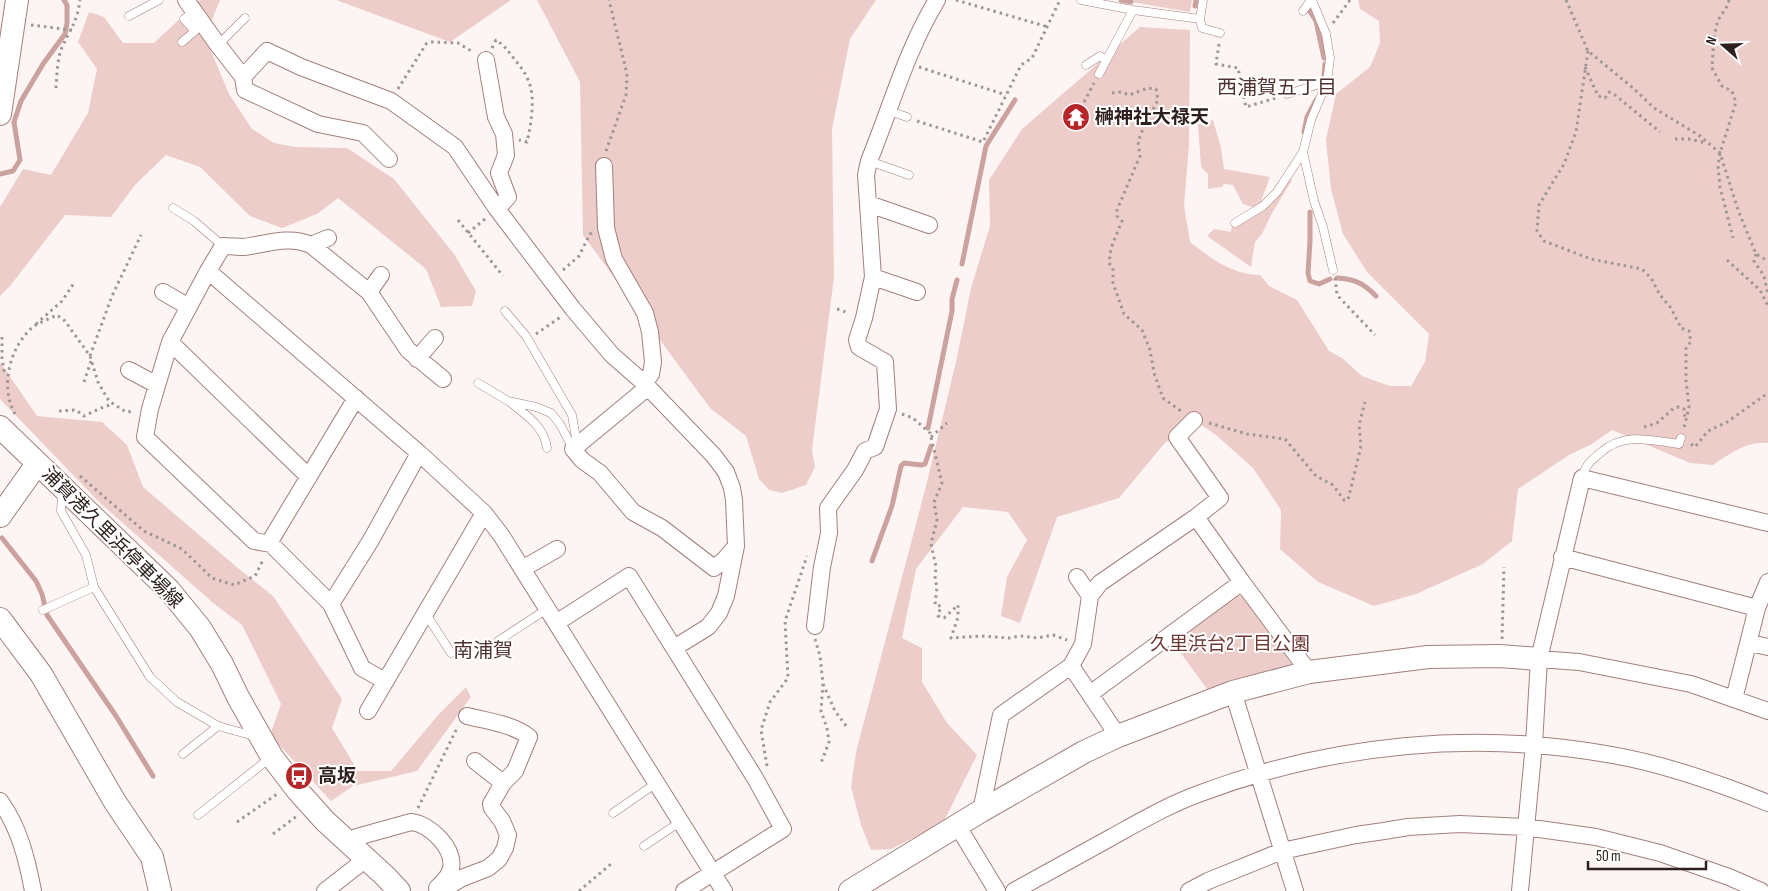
<svg xmlns="http://www.w3.org/2000/svg" width="1768" height="891" font-family="'Sofia Sans Condensed','Noto Sans JP',sans-serif">
<rect width="100%" height="100%" fill="#fdf5f4"/>
<path fill="#edcdc9" d="M 200,0 L 220,0 L 205,37 L 229,94 L 252,129 L 274,143 L 296,147 L 347,148 L 394,179 L 454,254 L 476,291 L 472,306 L 441,307 L 426,269 L 338,198 L 317,214 L 282,228 L 250,216 L 200,167 L 166,155 L 135,185 L 111,217 L 65,215 L 10,286 L 0,296 L 0,207 L 23,169 L 51,175 L 88,113 L 97,69 L 78,42 L 89,12 L 104,17 L 123,43 L 154,43 Z
M 336,0 L 511,0 L 450,42 Z
M 537,0 L 876,0 L 850,39 L 832,129 L 834,277 L 812,450 L 815,467 L 806,485 L 782,493 L 769,490 L 759,479 L 746,436 L 710,408 L 583,235 L 580,82 Z
M 1120,0 L 1192,0 L 1190,12 Z
M 1358,0 L 1768,0 L 1768,443 C 1747,441 1729,454 1713,465 L 1690,463 L 1612,430 L 1592,444 L 1569,455 L 1518,489 L 1512,541 L 1483,564 L 1416,594 L 1374,606 L 1318,582 L 1280,549 L 1281,510 L 1253,468 L 1216,435 L 1194,420 L 1164,444 L 1119,498 L 1057,517 L 1020,623 L 1001,616 L 1007,577 L 1027,540 L 1008,512 L 963,507 L 916,569 L 902,638 L 922,648 L 922,682 L 947,723 L 977,755 L 943,823 L 891,849 L 871,850 L 861,825 L 851,787 L 856,752 L 926,486 L 956,362 L 971,288 L 990,226 L 989,180 L 1022,129 L 1140,27 L 1190,30 L 1189,145 L 1184,206 L 1190,242 C 1210,258 1233,275 1260,275 L 1269,286 L 1297,300 L 1329,351 L 1342,358 L 1362,376 L 1390,386 L 1411,386 L 1425,362 L 1429,334 L 1367,272 L 1343,234 L 1331,189 L 1326,140 L 1336,94 L 1370,67 L 1380,43 L 1379,21 L 1360,9 Z
M 1213,120 L 1221,148 L 1224,169 L 1270,177 L 1260,204 L 1254,208 L 1243,204 L 1233,185 L 1224,184 L 1222,187 L 1208,189 L 1208,174 L 1201,167 L 1198,124 Z
M 1288,178 L 1292,180 L 1271,215 L 1262,234 L 1255,242 L 1251,267 L 1207,236 L 1214,229 L 1231,232 L 1232,225 L 1272,202 Z
M 0,362 L 37,416 L 102,422 L 127,445 L 143,487 L 239,569 L 273,596 L 342,699 L 332,728 L 358,771 L 391,771 L 439,714 L 466,687 L 471,697 L 417,771 L 353,786 L 331,801 L 270,735 L 281,704 L 242,625 L 212,602 L 99,502 L 0,399 Z
M 1236,595 L 1243,596 L 1292,665 L 1249,676 L 1207,689 L 1172,641 Z"/>
<g fill="none" stroke-linecap="round" stroke-linejoin="round">
<path stroke="#cba29d" stroke-width="5" d="M 1121,0 L 1131,2
M 1195,6 L 1196,0
M 1309,10 L 1316,21 L 1324,58
M 1324,76 L 1325,64
M 1304,132 L 1307,117 L 1316,100
M 0,174 L 13,171 L 20,160 L 14,122 L 21,101 L 43,64 L 65,34 L 67,23 L 67,5 L 64,0
M 1310,212 L 1310,241 L 1308,273 L 1310,281 L 1319,284 L 1330,279
M 962,264 L 986,146 L 1015,100
M 1337,278 C 1355,279 1363,283 1376,296
M 928,428 L 952,311 L 952,299 L 957,280
M 2,538 L 36,581 L 42,594 L 47,615 L 116,716 L 153,776
M 872,561 L 892,506 L 901,466 L 904,463 L 921,465 L 925,464 L 931,446"/>
<g stroke="#a2807c" stroke-width="9">
<path id="lane" d="M 1081,0 L 1133,10 L 1200,19 L 1203,0
M 1312,0 L 1326,34 L 1330,58 L 1327,82 L 1311,120 L 1303,152 L 1314,201 L 1323,227 L 1333,270
M 1303,11 L 1311,0
M 129,16 L 159,0
M 1200,19 L 1202,28 L 1220,33
M 182,42 L 195,31 L 184,19 L 194,11
M 218,45 L 245,18
M 1086,65 L 1100,56 L 1106,60
M 1099,74 L 1133,10
M 1287,94 L 1327,82
M 889,111 L 907,117
M 869,161 L 909,175
M 173,208 L 194,221 L 223,246
M 1235,223 L 1263,206 L 1277,192 L 1303,152
M 505,311 L 526,336 L 572,415 L 577,444
M 478,383 L 508,401 L 536,407 L 551,413 L 560,424 L 573,449
M 511,403 C 527,416 544,426 547,448
M 1582,478 C 1586,464 1590,462 1600,453 C 1624,432 1650,440 1679,444 L 1681,438
M 62,494 L 61,511 L 86,555 L 94,587 L 150,677 L 177,702 L 218,726 L 254,736
M 43,610 L 94,587
M 426,614 L 451,653
M 498,641 L 547,609
M 183,754 L 218,726
M 613,813 L 655,784
M 198,815 L 270,758
M 644,846 L 680,822"/>
</g>
<g stroke="#a2807c" stroke-width="18">
<path id="street" d="M 186,0 L 218,45 L 243,77 L 267,51 L 301,67 L 391,101 L 455,147 L 497,209 L 573,309 L 612,355 L 644,383 L 714,456 L 726,472 L 732,488 L 734,500 L 736,546 L 726,596 L 719,613 L 708,627 L 674,648
M 486,60 L 496,117 L 504,134 L 506,155 L 499,173 L 508,197 L 497,209
M 243,77 L 245,90 L 318,124 L 363,133 L 389,159
M 604,166 L 606,228 L 614,259 L 645,313 L 650,332 L 653,362 L 651,374 L 644,383
M 869,204 L 929,225
M 311,245 L 328,238
M 208,271 L 419,453 L 484,513 L 501,535 L 724,891
M 873,277 L 917,292
M 163,292 L 189,307
M 369,292 L 381,275
M 170,342 L 309,477
M 417,359 L 435,338
M 129,370 L 157,385
M 648,387 L 573,449 L 582,460 L 600,473 L 633,512 L 662,528 L 714,568 L 724,560 L 736,546
M 1194,420 L 1177,437 L 1220,498 L 1196,517
M 269,543 L 356,398
M 1562,557 L 1757,608
M 522,569 L 557,549
M 1077,577 L 1090,596
M 331,604 L 371,540 L 419,453
M 556,623 L 629,576 L 755,778 L 783,829 L 684,891
M 815,626 L 822,567 L 829,533 L 828,508 L 855,470 L 865,451 L 875,447 L 888,409 L 885,362 L 859,347 L 857,340 L 864,318 L 873,277 L 866,175 L 869,161 C 891,107 907,49 937,0
M 1749,643 L 1768,647
M 1539,659 L 1579,662 L 1691,684 L 1768,711
M 1071,666 L 1118,736
M 385,681 L 362,668 L 331,604 L 271,544 L 254,541 L 145,437 L 150,409 L 170,342 L 208,271 L 223,246 C 230,246 237,247 244,247 C 267,244 289,235 311,245 L 369,292 L 408,350 L 443,379
M 1233,692 L 1295,891
M 1090,694 L 1242,582
M 1734,699 L 1757,608 L 1768,582
M 368,711 L 484,513
M 475,761 L 503,783
M 0,801 C 19,827 27,859 33,891
M 981,811 L 1001,715 L 1071,666 L 1083,644 L 1090,596 L 1100,583 L 1196,517 L 1242,582 L 1309,672
M 957,825 L 997,891
M 349,843 L 357,837 L 411,822 C 430,824 455,848 451,869 C 449,877 443,882 437,888
M 438,887 L 444,889 L 462,878 L 488,868 L 499,859 L 505,848 L 508,835 L 502,821 L 492,808 L 491,804 L 503,783 L 515,771 L 529,737 C 513,724 487,721 467,716
M 325,891 L 366,859
M 1014,891 C 1047,873 1079,855 1112,837 C 1141,821 1170,804 1201,793 C 1331,744 1476,730 1612,755 C 1665,764 1718,783 1768,803
M 1189,891 L 1208,881 L 1282,851 L 1356,835 L 1384,831 L 1408,827 L 1460,824 L 1525,827 L 1596,837 L 1660,853 L 1729,877 L 1761,891
M 1520,891 L 1534,744 L 1539,659 L 1582,478 L 1768,523"/>
</g>
<g stroke="#a2807c" stroke-width="24">
<path id="secondary" d="M 0,114 L 17,0
M 0,427 L 169,590 L 200,628 L 222,664 L 238,697 L 272,757 L 298,791 L 325,821 L 385,876 L 399,891
M 0,516 L 37,464
M 0,619 L 41,674 L 115,802 L 152,857 L 160,891
M 850,891 L 981,811 L 1084,752 L 1118,736 L 1233,692 L 1309,672 L 1428,657 L 1499,656 L 1539,659"/>
</g>
<path stroke="#9f9594" stroke-width="3" stroke-dasharray="2.5 4" stroke-linecap="butt" d="M 956,0 L 1048,27
M 1566,0 L 1588,51 L 1633,88 L 1654,108 L 1700,136 L 1720,153 L 1738,210 L 1756,254 L 1768,261
M 1729,0 L 1728,5 L 1718,20 L 1714,37 L 1712,68 L 1722,86 L 1732,91 L 1736,102 L 1720,153 L 1718,166 L 1720,187 L 1733,238
M 1333,23 L 1350,0
M 31,25 L 72,30
M 1219,44 L 1216,64 L 1238,68 L 1246,107 L 1279,97
M 492,48 L 496,40 C 504,45 509,52 515,60 C 520,66 525,72 528,80 C 536,96 531,125 527,142 L 519,140
M 1588,51 L 1576,132 L 1564,164 L 1539,205 L 1537,231 L 1544,241 L 1591,259 L 1642,269 L 1651,278 L 1660,295 L 1671,308 L 1681,328 L 1689,331 L 1691,342 L 1686,347 L 1686,380 L 1689,407 L 1684,428
M 919,67 L 1006,95
M 1585,67 L 1598,96 L 1605,98 L 1609,92 L 1615,95 L 1660,132
M 56,88 C 57,74 57,58 63,45 C 72,26 77,22 80,0
M 398,89 L 426,44 L 431,42 L 458,43 L 473,52
M 1112,93 L 1121,92 L 1129,95 L 1148,88 L 1156,89 L 1158,100 L 1144,126 L 1138,142 L 1140,156 L 1117,210 L 1117,216 L 1122,221 L 1111,248 L 1109,263 L 1113,268 L 1113,283 L 1124,314 L 1142,330 L 1150,350 L 1154,373 L 1163,398 L 1181,411
M 917,121 L 983,142 L 1021,65 L 1032,58 L 1060,0
M 1072,125 L 1094,83
M 1675,139 L 1689,139 L 1706,143
M 606,151 L 626,95 L 627,74 L 609,0
M 458,220 L 503,276
M 468,233 L 485,219
M 1756,254 L 1754,261 L 1764,276 L 1768,295
M 1727,260 L 1760,290 L 1768,306
M 563,270 L 579,256 L 590,234 L 592,233
M 1335,278 L 1337,295 L 1375,335
M 837,309 L 849,313
M 36,324 L 62,301 L 74,283
M 536,334 L 562,316
M 2,337 L 2,359 L 5,375
M 90,356 L 112,296 L 141,235
M 84,382 L 91,361
M 59,411 L 76,410 L 84,416 L 101,408 L 113,404
M 15,414 C 0,388 9,347 33,327 C 40,322 49,319 57,315 L 65,321 L 90,356 L 98,382 L 109,401 L 126,412 L 134,411
M 902,414 L 913,418 L 930,433 L 942,483 L 934,502 L 937,520 L 931,544 L 936,567 L 935,579 L 937,587 L 935,605 L 941,606 L 938,616 L 944,618 L 958,605 L 958,617 L 951,638 L 982,636 L 1009,638 L 1020,636 L 1038,638 L 1053,635 L 1067,640
M 1209,423 L 1247,434 L 1285,439 L 1316,476 L 1333,485 L 1344,500 L 1348,500 L 1361,446 L 1359,425 L 1365,402
M 1644,427 L 1657,423 L 1674,408 L 1679,407 L 1684,409 L 1685,419
M 931,437 L 947,423
M 1691,444 L 1695,447 L 1708,431 L 1727,422 L 1768,393
M 80,476 L 144,531 L 182,549 L 212,578 L 234,585 L 255,576 L 264,558
M 815,639 L 820,656 L 823,683 L 821,711 L 827,728 L 829,742 L 821,763
M 1502,639 L 1504,567
M 823,684 L 835,711 L 847,727
M 767,766 L 761,730 L 770,702 L 788,678 L 785,621 L 807,556
M 418,808 L 458,726
M 237,822 L 277,794
M 273,834 L 297,816
M 579,891 L 611,864"/>
<use href="#lane" stroke="#fff" stroke-width="8"/>
<use href="#street" stroke="#fff" stroke-width="16"/>
<use href="#secondary" stroke="#fff" stroke-width="22"/>
</g>
<defs>
<g id="temple-disc" transform="scale(1.4375)"><circle r="9.5" fill="#b62628" stroke="#fff"/><path d="M0-6L5-2H3V0L6.5 2.5H4V6H1.5V3h-3V6H-4V2.5H-6.5L-3 0V-2H-5Z" fill="#fff"/></g>
<g id="bus-disc" transform="scale(1.4375)"><circle r="9.5" fill="#b62628" stroke="#fff"/><path d="M-5-6H5V4H4V6H2V4H-2V6H-4V4H-5ZM-3.5-4V0h7V-4ZM-3.5 1.2v1.5H-2V1.2ZM2 1.2v1.5H3.5V1.2Z" fill="#fff"/></g>
</defs>
<g fill-rule="evenodd">
<use href="#temple-disc" x="1076" y="117"/>
<use href="#bus-disc" x="299" y="776"/>
</g>
<g text-anchor="middle" dominant-baseline="central" stroke-width="4" stroke-linejoin="round" paint-order="stroke">
<g font-size="19" font-weight="bold" fill="#2d201e" stroke="#fff" text-anchor="start">
<text x="1095" y="117">榊神社大禄天</text>
<text x="318" y="776">高坂</text>
</g>
<g font-size="19" fill="#2d201e" stroke="#fff">
<text transform="translate(112 538) rotate(45)">浦賀港久里浜停車場線</text>
</g>
<g font-size="19" fill="#6f3833" stroke="#fff">
<text x="1230" y="644">久里浜台2丁目公園</text>
</g>
<g font-size="20" fill="#4f322f" stroke="#fff">
<text x="1277" y="88">西浦賀五丁目</text>
<text x="483" y="651">南浦賀</text>
</g>
</g>
<g transform="translate(1723 45) rotate(290)" stroke="#ffffff" stroke-width="4" paint-order="stroke">
<path d="M0-4L9 19L0 12L-9 19Z" fill="#2d201e"/>
<text y="-8" font-size="14" font-weight="bold" text-anchor="middle" fill="#2d201e">N</text>
</g>
<path d="M1588 861v8h118v-8" fill="none" stroke="#2d201e" stroke-width="2.5"/>
<text x="1596" y="861" font-size="15" fill="#2d201e" stroke="#ffffff" stroke-width="4" paint-order="stroke">50 m</text>
</svg>
